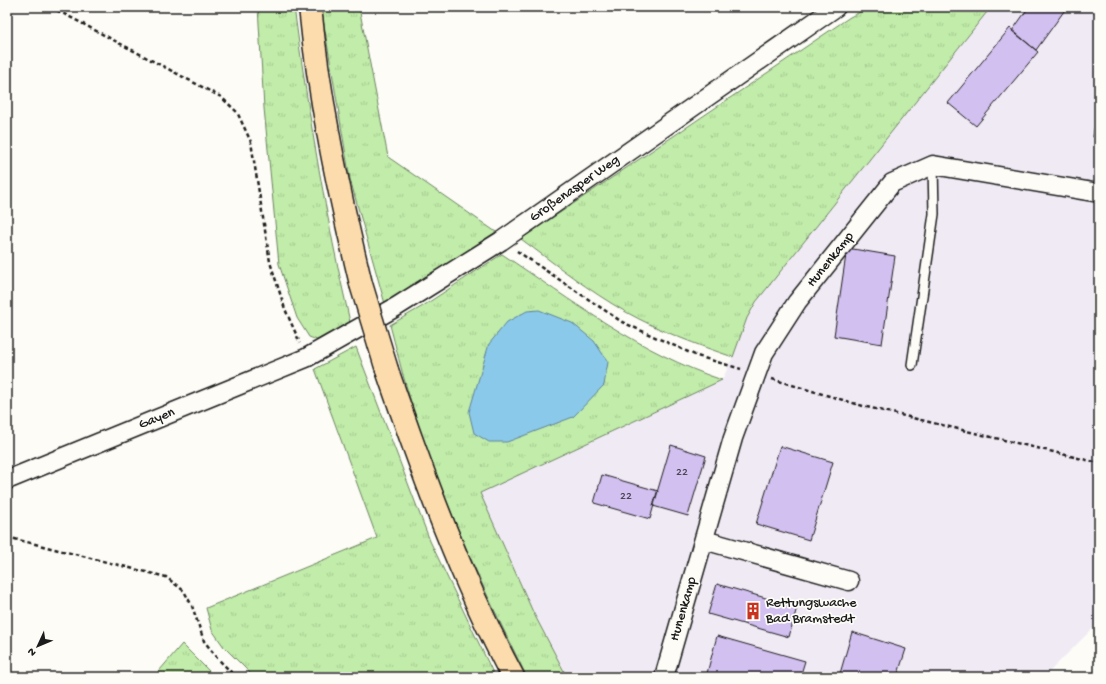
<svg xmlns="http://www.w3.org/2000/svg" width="1106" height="684" font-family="'Gochi Hand',sans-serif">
<defs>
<pattern id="grass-tufts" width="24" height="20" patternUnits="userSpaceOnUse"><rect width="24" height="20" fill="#c1eca9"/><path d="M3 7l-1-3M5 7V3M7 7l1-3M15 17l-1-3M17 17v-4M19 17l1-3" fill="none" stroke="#a5ca91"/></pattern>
</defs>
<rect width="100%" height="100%" fill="#fdfcf7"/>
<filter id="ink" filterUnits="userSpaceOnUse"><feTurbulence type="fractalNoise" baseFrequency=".025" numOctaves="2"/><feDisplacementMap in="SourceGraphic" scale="8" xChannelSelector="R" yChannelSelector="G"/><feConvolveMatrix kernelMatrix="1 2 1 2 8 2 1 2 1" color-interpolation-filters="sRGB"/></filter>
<g filter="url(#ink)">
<path fill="#f0eaf5" d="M 991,7 L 1099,7 L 1099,622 L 1044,677 L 567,677 L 533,612 L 480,493 L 722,380 L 733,357 L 746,318 L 756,302 Z"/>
<path fill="url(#grass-tufts)" stroke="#6e8462" d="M 258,7 L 294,7 C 308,113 326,218 350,322 L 317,340 L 309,337 L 297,318 L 279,264 L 264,108 Z
M 321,7 L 359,7 L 388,157 L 496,232 L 385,304 L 350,179 Z
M 870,7 L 991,7 L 756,302 L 747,318 L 733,357 C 697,345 660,331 626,312 C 589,291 555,264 521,239 L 850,17 Z
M 502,254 C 572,301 641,353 722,380 L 480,493 L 533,612 L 567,677 L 527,677 C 482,588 437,488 408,392 C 401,370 396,347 390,325 L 423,306 Z
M 356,347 L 430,541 L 495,677 L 254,677 L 224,647 L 212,630 L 206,608 L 377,538 L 315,369 Z
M 182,644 L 215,677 L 154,677 Z"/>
<path fill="#8bc9eb" stroke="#5f8498" d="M 539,310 L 572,323 L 594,341 L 608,362 L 604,385 L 573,417 L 507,442 L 489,442 L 474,433 L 469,412 L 489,344 L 507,322 L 527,311 Z"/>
<path fill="#d2c0f1" stroke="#1c1c1c" d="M 1029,7 L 1067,7 L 1036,50 L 1012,31 Z
M 1010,28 L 1038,52 L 976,126 L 948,103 Z
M 1099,96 L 1099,137 L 1093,137 Z
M 847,248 L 895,256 L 882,344 L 834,336 Z
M 671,445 L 706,456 L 688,516 L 653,506 Z
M 780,446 L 833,462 L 809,540 L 756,524 Z
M 602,475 L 658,491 L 650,519 L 594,503 Z
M 717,584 L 797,607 L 789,637 L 708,614 Z
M 852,632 L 906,649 L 897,677 L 839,677 Z
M 717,636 L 805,661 L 800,677 L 706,677 Z"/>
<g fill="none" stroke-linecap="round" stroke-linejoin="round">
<g stroke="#1c1c1c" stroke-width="12">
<path id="lane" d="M 912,365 L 934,214 L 933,165"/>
</g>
<g stroke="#1c1c1c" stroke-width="21">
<path id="street" d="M 7,480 L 306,358 L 396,307 L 501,241 L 836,7
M 704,540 L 849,581
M 664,677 L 733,438 L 764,353 L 797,302 L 892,183 L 933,165 L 1099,193"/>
</g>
<g stroke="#1c1c1c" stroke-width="25">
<path id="primary" d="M 310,7 C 319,100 339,193 361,284
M 387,370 C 423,475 461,579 513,677"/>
</g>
<path stroke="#1c1c1c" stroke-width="2.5" stroke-dasharray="4 3" stroke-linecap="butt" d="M 51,7 L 221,97 L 237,112 L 251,142 L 270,262 L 285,309 L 300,343
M 517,251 L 622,322 L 697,356 L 741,369
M 772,379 L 863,406 L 1099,463
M 7,537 L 166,577 L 184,591 L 192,606 L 204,641 L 218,659 L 236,677"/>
<use href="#lane" stroke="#fdfcf7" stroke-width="9"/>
<use href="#street" stroke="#fdfcf7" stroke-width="18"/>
<use href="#primary" stroke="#fcdcac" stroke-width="22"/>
<g stroke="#1c1c1c" stroke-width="25" stroke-linecap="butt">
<path id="primary-bridge" d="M 361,284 L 387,370"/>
</g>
<use href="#primary-bridge" stroke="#fcdcac" stroke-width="22"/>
</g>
</g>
<defs>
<g id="building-bare" transform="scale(1.38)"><path d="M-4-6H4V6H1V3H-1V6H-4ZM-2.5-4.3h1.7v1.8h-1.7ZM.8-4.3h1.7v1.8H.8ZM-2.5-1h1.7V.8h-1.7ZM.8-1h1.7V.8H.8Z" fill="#c8321e" stroke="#fdfcf7" stroke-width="2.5" paint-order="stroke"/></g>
</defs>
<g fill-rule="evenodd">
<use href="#building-bare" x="753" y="611"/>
</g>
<g text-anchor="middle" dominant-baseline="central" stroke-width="3.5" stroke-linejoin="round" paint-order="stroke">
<g font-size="12" fill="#4a4551">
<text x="682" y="473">22</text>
<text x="626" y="497">22</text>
</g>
<g font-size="14" fill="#1c1c1c" stroke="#fdfcf7">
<text transform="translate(575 189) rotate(-35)">Großenasper Weg</text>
<text transform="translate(831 260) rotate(-51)">Hunenkamp</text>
<text transform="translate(157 419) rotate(-22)">Gayen</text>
<text transform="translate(684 609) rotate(-74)">Hunenkamp</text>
</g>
<g font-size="14" fill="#1c1c1c" stroke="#fdfcf7" text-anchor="start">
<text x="766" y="603">Rettungswache<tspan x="766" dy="16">Bad Bramstedt</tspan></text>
</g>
</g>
<rect width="1106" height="684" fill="none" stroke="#fdfcf7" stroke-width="24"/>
<rect x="12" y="12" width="1082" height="660" fill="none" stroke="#1c1c1c" stroke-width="1.5" filter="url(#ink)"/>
<g transform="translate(38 646) rotate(226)" stroke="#fdfcf7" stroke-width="3" paint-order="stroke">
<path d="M0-3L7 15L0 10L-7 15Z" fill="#1c1c1c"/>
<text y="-6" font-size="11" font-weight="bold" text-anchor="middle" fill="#1c1c1c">N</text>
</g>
</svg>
